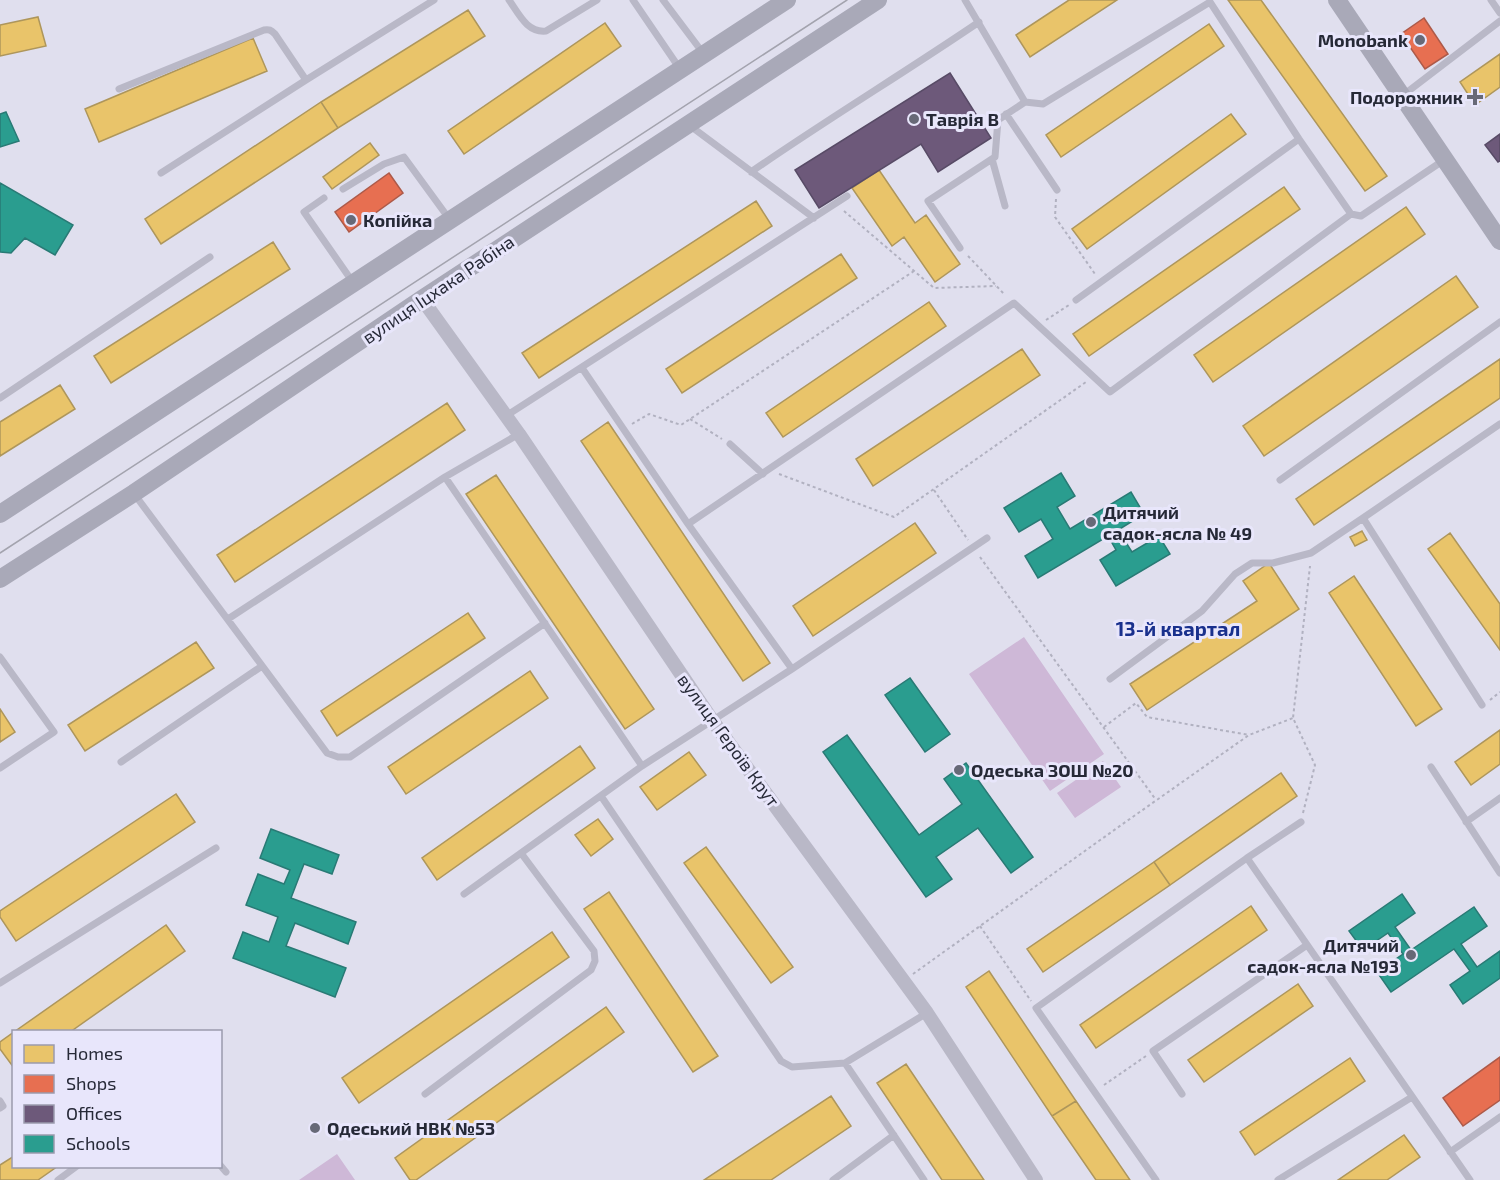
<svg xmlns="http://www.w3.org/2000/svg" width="1500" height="1180" font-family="'Exo 2',sans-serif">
<rect width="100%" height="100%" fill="#e0dfee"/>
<path fill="#ceb8d7" d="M 1024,637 L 1104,754 L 1050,791 L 969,674 Z
M 1103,761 L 1121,787 L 1075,818 L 1057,793 Z
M 337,1154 L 355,1180 L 299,1180 Z"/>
<path fill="#e9c46a" stroke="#ae965b" stroke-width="1.5" d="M 1069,0 L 1117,0 L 1030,57 L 1016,35 Z
M 1228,0 L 1261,0 L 1387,176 L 1365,191 Z
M 468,10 L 485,36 L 338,128 L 321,102 Z
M 38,17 L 46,46 L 0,56 L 0,25 Z
M 605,23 L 621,46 L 464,154 L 448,131 Z
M 1209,24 L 1224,46 L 1061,157 L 1046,135 Z
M 253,38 L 267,71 L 99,142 L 85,109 Z
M 1500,54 L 1500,87 L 1475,105 L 1460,82 Z
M 321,102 L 338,128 L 161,244 L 145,219 Z
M 1231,114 L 1246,134 L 1087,249 L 1072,229 Z
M 370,143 L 379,155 L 332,189 L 323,177 Z
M 879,170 L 915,223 L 926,215 L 960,264 L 935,282 L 904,237 L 892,246 L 852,188 Z
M 1284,187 L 1300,209 L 1089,356 L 1073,334 Z
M 756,201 L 772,226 L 539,378 L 522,353 Z
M 1406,207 L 1425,234 L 1213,382 L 1194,355 Z
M 273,242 L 290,269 L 111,383 L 94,356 Z
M 841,254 L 857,278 L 682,393 L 666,369 Z
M 1456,276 L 1478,307 L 1264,456 L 1243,426 Z
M 929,302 L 946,326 L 783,437 L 766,413 Z
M 1022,349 L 1040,375 L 873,486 L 856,459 Z
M 1500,359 L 1500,398 L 1314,525 L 1296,499 Z
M 60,385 L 75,409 L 0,456 L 0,422 Z
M 447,403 L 465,430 L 235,582 L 217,555 Z
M 608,422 L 770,663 L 743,681 L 581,441 Z
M 496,475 L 654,709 L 625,729 L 466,494 Z
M 915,523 L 936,553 L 813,636 L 793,606 Z
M 1362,531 L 1367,540 L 1355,546 L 1350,537 Z
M 1450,533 L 1500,604 L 1500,650 L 1428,549 Z
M 1269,563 L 1299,609 L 1147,710 L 1130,684 L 1257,601 L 1243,581 Z
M 1354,576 L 1442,709 L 1416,726 L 1329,593 Z
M 468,613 L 485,638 L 337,736 L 321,711 Z
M 196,642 L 214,668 L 85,751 L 68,725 Z
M 530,671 L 548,698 L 406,794 L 388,767 Z
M 0,709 L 15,732 L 0,742 Z
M 1500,730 L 1500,764 L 1471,785 L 1455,762 Z
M 580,746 L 595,768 L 437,880 L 422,858 Z
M 689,752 L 706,775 L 657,810 L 640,787 Z
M 1281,773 L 1297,796 L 1170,885 L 1154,862 Z
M 176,794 L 195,822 L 16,941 L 0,917 L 0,911 Z
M 598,819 L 613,839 L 591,856 L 575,835 Z
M 706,847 L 793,967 L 771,983 L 684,863 Z
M 1154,862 L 1170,885 L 1043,972 L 1027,949 Z
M 609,892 L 718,1056 L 693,1072 L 584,909 Z
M 1251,906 L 1267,930 L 1096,1048 L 1080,1025 Z
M 166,925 L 185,951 L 70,1032 L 14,1032 Z
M 552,932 L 569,957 L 359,1103 L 342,1078 Z
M 989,971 L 1076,1101 L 1052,1116 L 966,987 Z
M 1298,984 L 1313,1006 L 1204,1082 L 1188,1060 Z
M 606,1007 L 624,1032 L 416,1180 L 410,1180 L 395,1158 Z
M 14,1032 L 14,1068 L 0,1049 L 0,1042 Z
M 1350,1058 L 1365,1081 L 1255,1155 L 1240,1132 Z
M 906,1064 L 984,1180 L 942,1180 L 877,1083 Z
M 831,1096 L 851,1126 L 771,1180 L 704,1180 Z
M 1076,1101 L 1130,1180 L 1096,1180 L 1052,1116 Z
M 1404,1135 L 1420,1157 L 1387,1180 L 1338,1180 Z
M 14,1156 L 14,1166 L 58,1166 L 38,1180 L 0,1180 L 0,1165 Z"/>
<path fill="#e76f51" stroke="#ad5a49" stroke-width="1.5" d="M 1424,18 L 1448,54 L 1425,69 L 1401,34 Z
M 389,173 L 403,193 L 349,232 L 335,212 Z
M 1500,1057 L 1500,1100 L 1463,1126 L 1443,1098 Z"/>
<path fill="#6d597a" stroke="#584b66" stroke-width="1.5" d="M 950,73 L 991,138 L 938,172 L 921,144 L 819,208 L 795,170 Z
M 1500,134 L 1500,161 L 1498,162 L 1485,145 Z"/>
<path fill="#2a9d8f" stroke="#297a75" stroke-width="1.5" d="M 6,112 L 19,141 L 0,147 L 0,114 Z
M 0,183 L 73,225 L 55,255 L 25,238 L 11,253 L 0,252 Z
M 1061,473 L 1075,496 L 1057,507 L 1070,529 L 1131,492 L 1144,514 L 1118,530 L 1132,552 L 1159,536 L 1170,554 L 1116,586 L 1100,560 L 1116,550 L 1108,536 L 1038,578 L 1025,556 L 1053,539 L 1041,519 L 1019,532 L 1004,508 Z
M 910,678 L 950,734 L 925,752 L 885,695 Z
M 847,735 L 919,835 L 962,804 L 944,779 L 966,763 L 1033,857 L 1011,873 L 978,828 L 936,857 L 952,879 L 926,897 L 823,752 Z
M 271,829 L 339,855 L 332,874 L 304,864 L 291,898 L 356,922 L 348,944 L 295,923 L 286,946 L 346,968 L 335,997 L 233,958 L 243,932 L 269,942 L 278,917 L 246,905 L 258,874 L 284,884 L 290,870 L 260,858 Z
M 1402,894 L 1415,913 L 1395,927 L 1411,950 L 1474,907 L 1487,926 L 1461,944 L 1477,967 L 1500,951 L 1500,978 L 1463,1004 L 1450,985 L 1470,971 L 1454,949 L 1391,992 L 1377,972 L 1403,954 L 1388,933 L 1363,950 L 1349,931 Z"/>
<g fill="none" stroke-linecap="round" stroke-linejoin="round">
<path stroke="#b1b1c0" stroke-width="2" stroke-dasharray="3 3" stroke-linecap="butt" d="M 1056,199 L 1055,217 L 1095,274
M 844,211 L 934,288 L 996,286
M 968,256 L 1005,295
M 1046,320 L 1069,305
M 690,419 L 722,439
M 632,424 L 649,414 L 681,425 L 914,271
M 779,474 L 894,517 L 1086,382
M 934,490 L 968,540
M 980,557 L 1156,800
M 1490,700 L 1500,692
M 1104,727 L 1136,703 L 1147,717 L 1249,735
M 1303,813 L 1315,765 L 1293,718 L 1310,566
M 980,926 L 1031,1001
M 913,974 L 1117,828 L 1249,735 L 1293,718
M 1104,1085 L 1146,1056"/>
<path stroke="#b9b8c7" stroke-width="7" d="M 509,0 C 519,14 527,33 546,31 L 597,0
M 633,0 L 680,69
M 663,0 L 703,53
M 965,0 L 1025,102
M 1491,0 L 1500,13
M 119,89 L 264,30 C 269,29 271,30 275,34 L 306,80
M 1402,96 L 1500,21
M 1006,114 L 1057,190
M 689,125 L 814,218
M 992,159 L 1005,206
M 751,172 C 826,120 904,73 979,22
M 161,173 L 306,80 L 434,0
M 343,189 L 384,164 L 404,157 L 450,220
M 324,198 L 304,212 L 352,281
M 960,248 L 928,201 L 995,157 L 998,120 L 1025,102 L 1043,104 L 1210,2 L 1299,139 L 1351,214
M 1076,300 L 1299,139
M 582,368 L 688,524 L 792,669
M 0,398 L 210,257
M 506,416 L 847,196
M 730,444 L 763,474
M 445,477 L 642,766 L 792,669 L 987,538
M 1280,480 L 1500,322
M 135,495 L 327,753 L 338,757 L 350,757 L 545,623
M 1363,518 L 1482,705
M 688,524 L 1014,303 L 1110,392 L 1351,214 L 1361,216 L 1444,160
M 228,619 L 445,477 L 519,434
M 0,657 L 54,732 L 0,768
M 1110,679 L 1202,611 L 1235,574 L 1252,563 L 1273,563 L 1311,553 L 1363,518 L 1500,424
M 121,762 L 262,666
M 1431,767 L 1500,873
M 601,796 L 781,1061 L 792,1067 L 845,1063 L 927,1013
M 1466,822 L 1500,798
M 1247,858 L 1470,1180
M 464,894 L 642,766
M 0,983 L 216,848
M 845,1063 L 924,1180
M 425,1094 L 591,970 L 595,961 L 594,951 L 521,853
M 1182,1094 L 1153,1051 L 1307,945
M 0,1101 L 3,1106 L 0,1108
M 1450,1152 L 1500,1117
M 220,1165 L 226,1172
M 58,1180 L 77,1166
M 833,1180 L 894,1135
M 1156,1180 L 1036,1008 L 1247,858 L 1301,822
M 1278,1180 L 1412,1097"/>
<path stroke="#b9b8c7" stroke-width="14" d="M 422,299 L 519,434 L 712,720 L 927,1013 L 1036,1180"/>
<path stroke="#a9a9b8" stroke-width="18" d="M 1337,0 L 1500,241
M 0,514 L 787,0
M 0,579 L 134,493 L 422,299 L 878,0"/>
<path stroke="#a3a3ae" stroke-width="1.5" d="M 0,553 L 847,0"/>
</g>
<g fill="#676977" stroke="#e8e6fb" stroke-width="2">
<circle cx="1420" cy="40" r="6"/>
<path d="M1472 88h6v6h6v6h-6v6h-6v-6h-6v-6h6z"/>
<circle cx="914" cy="119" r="6"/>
<circle cx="351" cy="220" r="6"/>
<circle cx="1091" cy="522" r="6"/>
<circle cx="959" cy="770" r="6"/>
<circle cx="1411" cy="955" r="6"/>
<circle cx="315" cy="1128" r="6"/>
</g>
<g text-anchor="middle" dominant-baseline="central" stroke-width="6" stroke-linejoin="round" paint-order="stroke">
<g font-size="18" font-weight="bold" fill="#262937" stroke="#e8e6fb" text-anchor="start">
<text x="1408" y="40" text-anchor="end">Monobank</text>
<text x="1463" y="97" text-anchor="end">Подорожник</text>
<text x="926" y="119">Таврія В</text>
<text x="363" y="220">Копійка</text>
<text x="1103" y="512">Дитячий<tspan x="1103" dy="21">садок-ясла № 49</tspan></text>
<text x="971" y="770">Одеська ЗОШ №20</text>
<text x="1399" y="945" text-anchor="end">Дитячий<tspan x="1399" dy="21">садок-ясла №193</tspan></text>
<text x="327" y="1128">Одеський НВК №53</text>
</g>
<g font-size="18" fill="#262937" stroke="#e8e6fb">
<text transform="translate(438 289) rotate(-34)">вулиця Іцхака Рабіна</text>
<text transform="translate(729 740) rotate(54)">вулиця Героїв Крут</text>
</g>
<g font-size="20" font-weight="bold" fill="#19308d" stroke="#e8e6fb">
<text x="1178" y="628">13-й квартал</text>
</g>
</g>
<rect x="12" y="1030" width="210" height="138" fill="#e8e6fb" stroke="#9a9aad" stroke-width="1.5"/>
<rect x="24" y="1045" width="30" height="18" fill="#e9c46a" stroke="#9a9aad" stroke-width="1.5"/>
<text x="66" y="1060" font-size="18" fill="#262937">Homes</text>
<rect x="24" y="1075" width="30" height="18" fill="#e76f51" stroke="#9a9aad" stroke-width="1.5"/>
<text x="66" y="1090" font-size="18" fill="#262937">Shops</text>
<rect x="24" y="1105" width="30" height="18" fill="#6d597a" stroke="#9a9aad" stroke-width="1.5"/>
<text x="66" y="1120" font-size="18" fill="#262937">Offices</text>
<rect x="24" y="1135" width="30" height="18" fill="#2a9d8f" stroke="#9a9aad" stroke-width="1.5"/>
<text x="66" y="1150" font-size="18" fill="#262937">Schools</text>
</svg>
